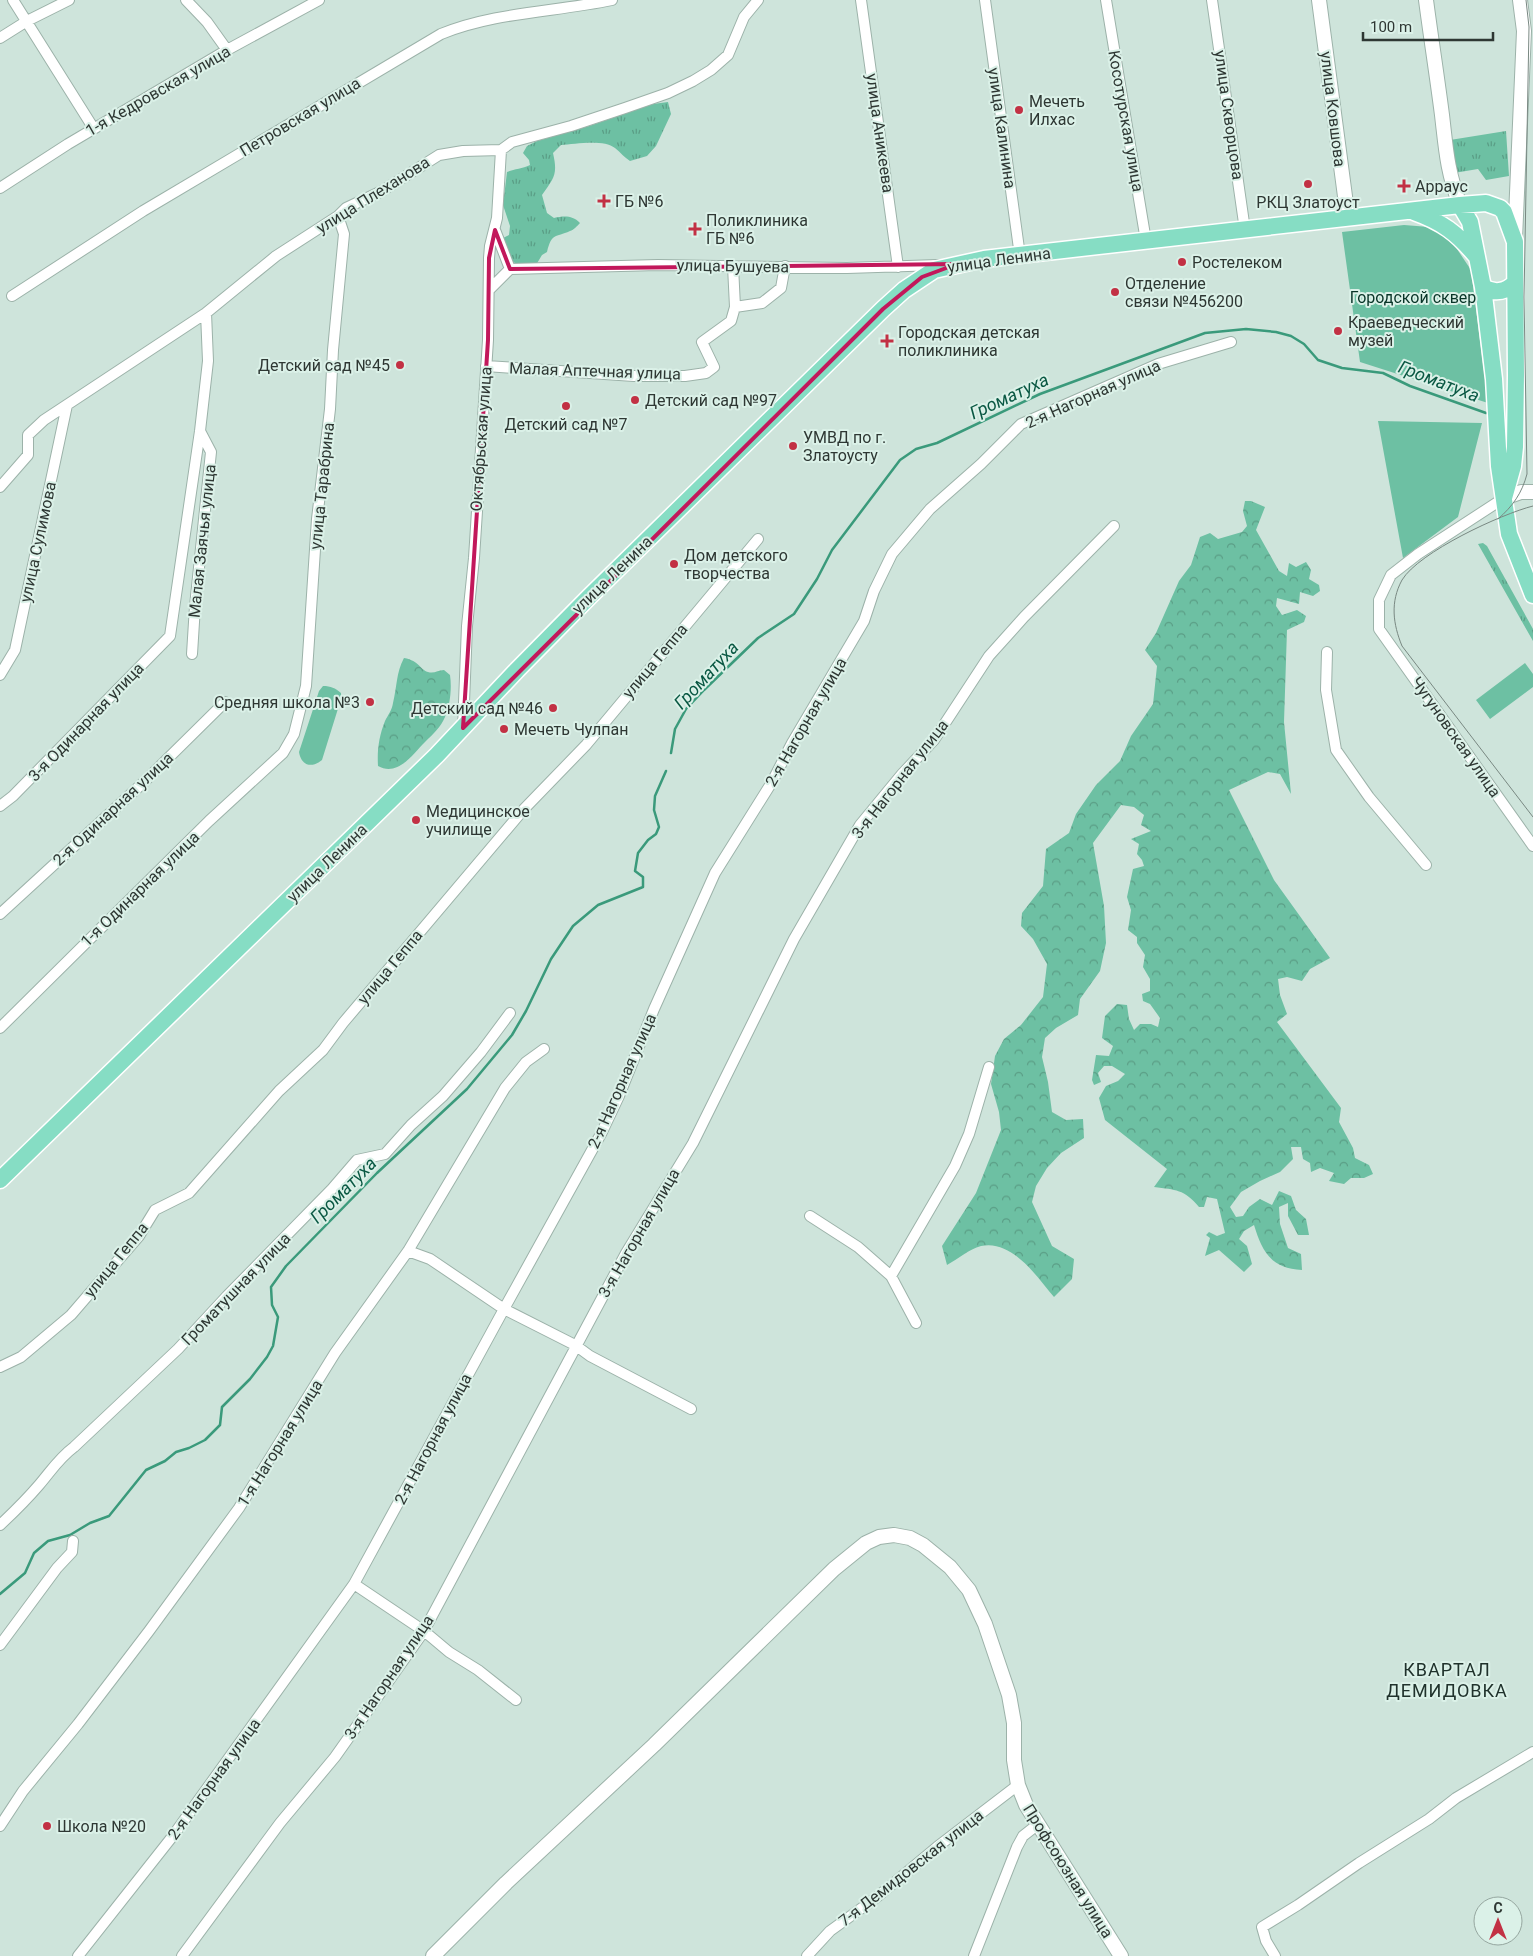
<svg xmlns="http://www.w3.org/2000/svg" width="1533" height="1956" font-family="Roboto,sans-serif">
<defs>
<pattern id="grass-tufts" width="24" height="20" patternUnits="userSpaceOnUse" patternTransform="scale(1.25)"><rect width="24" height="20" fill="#6dc0a3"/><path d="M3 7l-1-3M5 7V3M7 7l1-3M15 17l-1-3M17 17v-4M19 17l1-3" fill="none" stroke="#5a9d85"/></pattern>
<pattern id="forest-crowns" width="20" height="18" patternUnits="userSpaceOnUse" patternTransform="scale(1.25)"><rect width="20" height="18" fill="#6dc0a3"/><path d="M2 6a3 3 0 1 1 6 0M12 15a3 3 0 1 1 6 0" fill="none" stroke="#5a9d85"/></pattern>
</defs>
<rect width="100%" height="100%" fill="#cee4db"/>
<path fill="url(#grass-tufts)" d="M 668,102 L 671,114 L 656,146 L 647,156 L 630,161 C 624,157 621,153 615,148 C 604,139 575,144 561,145 L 553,153 C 558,175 554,178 542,195 L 547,213 L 554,218 C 564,216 572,215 580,223 C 577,226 574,230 570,231 C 555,238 552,232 547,252 L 542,255 L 536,265 L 526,266 L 512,262 L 503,238 L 509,235 L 510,226 L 503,205 L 507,172 C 514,169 522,169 530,165 L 529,160 L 523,153 L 527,146 L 537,141 L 589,126 L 653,104 Z
M 1506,131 L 1509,176 L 1486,180 L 1478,169 L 1454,173 L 1450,140 Z
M 1483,543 L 1487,546 L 1533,629 L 1533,641 L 1478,544 Z"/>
<path fill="url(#forest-crowns)" d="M 1245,501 L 1251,501 L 1265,507 L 1256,530 L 1279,571 L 1287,576 L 1289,563 L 1296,567 L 1306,562 L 1311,570 L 1309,579 L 1319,585 L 1320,591 L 1313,596 L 1300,592 L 1299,604 L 1277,598 L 1276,606 L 1282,615 L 1297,610 L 1306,616 L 1304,622 L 1287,630 L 1284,722 L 1291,794 L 1280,774 L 1268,772 L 1229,790 L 1274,880 L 1330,958 L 1310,969 L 1302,981 L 1287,977 L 1278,979 L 1280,995 L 1287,1014 L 1277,1022 L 1341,1108 L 1339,1122 L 1353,1148 L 1355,1158 L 1369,1165 L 1373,1174 L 1364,1178 L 1351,1178 L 1344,1184 L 1329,1181 L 1334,1173 L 1320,1168 L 1311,1172 L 1310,1163 L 1303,1159 L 1301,1147 L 1291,1147 L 1293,1159 L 1280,1172 L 1260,1181 L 1241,1192 L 1230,1207 L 1236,1217 L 1243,1216 L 1249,1207 L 1260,1199 L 1272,1205 L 1279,1191 L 1291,1196 L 1296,1210 L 1306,1219 L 1309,1235 L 1298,1235 L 1288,1216 L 1288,1203 L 1279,1207 L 1280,1224 L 1288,1248 L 1301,1254 L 1302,1270 C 1271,1269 1262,1251 1254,1225 L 1244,1231 L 1239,1239 L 1247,1246 L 1252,1264 L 1244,1272 L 1219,1250 L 1205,1256 L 1210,1238 L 1206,1235 L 1209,1232 L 1217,1236 L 1225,1233 L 1217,1199 L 1207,1197 L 1204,1207 L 1199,1207 C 1184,1189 1176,1190 1154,1187 L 1167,1169 L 1105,1120 L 1099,1098 L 1106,1086 L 1118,1081 L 1125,1074 L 1112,1066 L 1104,1066 L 1098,1073 L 1101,1082 L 1094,1085 L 1092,1080 L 1096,1055 L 1109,1056 L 1113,1046 L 1102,1038 L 1105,1016 L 1117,1004 L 1127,1005 L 1129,1019 L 1134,1030 L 1140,1024 L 1151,1024 L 1158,1027 L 1160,1018 L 1150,1004 L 1143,1001 L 1142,994 L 1150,991 L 1150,979 L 1143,967 L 1145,955 L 1137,943 L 1137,937 L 1128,930 L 1131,910 L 1127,897 L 1133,869 L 1144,866 L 1142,860 L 1137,854 L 1139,844 L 1131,839 L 1151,831 L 1141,825 L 1144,815 L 1134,807 L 1121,805 L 1093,843 L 1104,906 L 1106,943 L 1100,971 L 1080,999 L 1078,1015 L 1056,1028 L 1045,1038 L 1042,1057 L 1048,1082 L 1052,1112 L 1066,1120 L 1083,1119 L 1084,1138 L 1061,1153 L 1047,1168 L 1036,1186 L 1032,1202 L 1052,1246 L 1074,1259 L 1072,1279 L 1054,1297 C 1037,1277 1012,1239 981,1246 C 969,1249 958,1259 947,1265 L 942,1246 L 976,1193 L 1001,1130 L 999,1112 L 991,1084 L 995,1056 L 1004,1039 L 1021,1025 L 1043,997 L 1047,964 L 1033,939 L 1021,926 L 1022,913 L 1043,886 L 1046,849 L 1069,833 L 1076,814 L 1096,785 L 1120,761 L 1131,736 L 1153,704 L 1157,666 L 1145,650 L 1156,633 L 1179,581 L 1191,565 L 1200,537 L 1210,533 L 1218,539 L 1242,532 L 1247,526 L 1243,511 Z
M 404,658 C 420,661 419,669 428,672 C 434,674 438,670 444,670 L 450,675 C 452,689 450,705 445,717 C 441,727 433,734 425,742 C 413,754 398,777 378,766 C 377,750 379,736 385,721 C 388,715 392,710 393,703 C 397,687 396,673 404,658 Z"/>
<path fill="#6dc0a3" d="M 1404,225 L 1429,227 L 1441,234 L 1455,246 L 1471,270 L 1488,403 L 1360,362 L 1342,232 Z
M 1378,421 L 1482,423 L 1458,517 L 1403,558 Z
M 1525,663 L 1533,674 L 1533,687 L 1490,719 L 1476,700 Z
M 323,686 C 331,686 335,688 341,693 L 341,699 L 322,760 C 311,769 301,765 299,752 L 319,691 Z"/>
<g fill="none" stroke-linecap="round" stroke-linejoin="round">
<path stroke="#3a9a7b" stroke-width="2.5" d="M 671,753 L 675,729 L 686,709 L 704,690 L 758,638 L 794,614 L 817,579 L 832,550 L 900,460 L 916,449 L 937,443 L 1040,394 L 1205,333 L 1246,329 L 1276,332 L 1291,336 L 1304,344 L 1318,360 L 1342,368 L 1383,373 L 1410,386 L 1486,413
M 0,1594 L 25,1573 L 34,1553 L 48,1541 L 70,1535 L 90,1523 L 109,1516 L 146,1470 L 165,1461 L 176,1452 L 189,1448 L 205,1440 L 220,1425 L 222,1407 L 250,1379 L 267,1357 L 273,1346 L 278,1317 L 272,1305 L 271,1287 L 286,1266 L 377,1173 L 467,1089 L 512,1035 L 526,1011 L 551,959 L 573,926 L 598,905 L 643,887 L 643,877 L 635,871 L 638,853 L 648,840 L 656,834 L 659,827 L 654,810 L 655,796 L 666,771"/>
<g stroke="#9cb2a9" stroke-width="12">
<path id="street" d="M 13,0 L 94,129
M 186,0 L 207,22 L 227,50
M 861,0 L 898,267
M 985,0 L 1020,256
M 1106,0 L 1146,241
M 1212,0 L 1245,230
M 0,38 L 27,21 L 69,0
M 0,188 L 68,144 L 227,50 L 319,0
M 495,230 L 510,269
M 733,266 L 735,307
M 510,269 L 658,265 L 847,268 L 938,265
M 490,289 L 510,269
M 12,296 L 143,211 L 441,34 C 495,12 555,12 612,0
M 486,366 L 634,376 L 685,376 L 706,373 L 714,367 L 702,342 L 731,321 L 735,307 L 762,303 L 781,288 L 785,266
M 0,487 L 28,455 L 28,435 L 44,420 L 206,313 L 276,256 L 338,216 L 346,208 L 382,191 L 439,155 L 463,151 L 501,150 L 512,142 L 571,126 L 625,108 L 668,93 L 693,81 L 711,70 L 728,55 L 744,17 L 758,0
M 1504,498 L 1418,554 L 1391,575 L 1379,600 L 1379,629 L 1533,846
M 1327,652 L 1326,690 L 1336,750 L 1369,797 L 1426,865
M 192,654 L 195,606 L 211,452 L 200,431
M 0,675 L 15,650 L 67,405
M 463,728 L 467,626 L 474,558 L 488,340 L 489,258 L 490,246 L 497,218 L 501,150
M 0,806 L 13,796 L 170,636 L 200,431 L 208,361 L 206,313
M 0,914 L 144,782 L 225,702
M 0,1028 L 209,821 L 283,753 L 294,734 L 306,686 L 317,519 L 330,409 L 333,350 L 344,234 L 338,216
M 810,1216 L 858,1247 L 891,1276
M 408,1251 L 430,1259 L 504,1309 L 575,1345 L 590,1356 L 691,1409
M 916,1323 L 891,1276 L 955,1166 L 969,1134 L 989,1067
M 0,1367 L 21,1357 L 71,1315 L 139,1236 L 155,1210 L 189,1193 L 279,1091 L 323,1050 L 343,1023 L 524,809 L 586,745 L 758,539
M 0,1525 C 14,1512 27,1499 39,1485 C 51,1471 59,1458 74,1447 L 178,1349 L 227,1296 L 332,1189 L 357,1160 L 385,1154 L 411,1125 L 443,1096 L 481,1052 L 510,1013
M 354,1584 L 424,1631 L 449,1652 L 478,1670 L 516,1700
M 0,1645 L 57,1568 L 72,1552 L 73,1541
M 0,1826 L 23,1791 L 78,1724 L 149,1631 L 239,1508 L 335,1353 L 408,1251 L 505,1088 L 526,1062 L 544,1049
M 78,1956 L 172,1837 L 354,1584 L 504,1309 L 602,1132 L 619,1096 L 654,1009 L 715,873 L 772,782 L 792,743 L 864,621 L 874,591 L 892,554 L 930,509 L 981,464 L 1021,424 L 1158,364 L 1231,342
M 182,1956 L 280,1823 L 335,1757 L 424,1631 L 626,1253 L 693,1143 L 794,939 L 860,825 L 902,774 L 934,740 L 989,656 L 1024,617 L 1114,526
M 807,1956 L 830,1931 L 877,1897 L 937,1847 L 1018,1785
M 974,1956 L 1017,1847 L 1023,1836 L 1037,1825
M 1275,1956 L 1266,1941 L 1262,1927 L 1298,1905 L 1359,1863 L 1429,1819 L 1456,1798 L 1533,1752"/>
</g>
<g stroke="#9cb2a9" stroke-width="16">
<path id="secondary" d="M 1319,0 L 1348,219
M 1426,0 C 1431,38 1437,76 1442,115 C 1446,149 1447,171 1460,205
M 1515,239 L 1524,31 L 1520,0
M 1504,498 L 1521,492 L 1533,492
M 433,1956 L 506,1883 L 654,1745 L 834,1569 L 866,1543 L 879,1537 L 894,1535 L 910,1538 L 923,1545 L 950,1567 L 969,1590 L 985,1624 L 1009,1695 L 1014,1723 L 1014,1760 L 1018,1785 L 1026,1805 L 1121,1956"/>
</g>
<g stroke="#fff" stroke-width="19">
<path id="primary" d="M 1460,205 L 1470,222 L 1483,287 L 1494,379 L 1499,466 L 1509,534 L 1533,595
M 1414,212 C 1442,222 1457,233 1476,256
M 1483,287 C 1495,294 1505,292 1515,283
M 0,1180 L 437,755 L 517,670 L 589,597 L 883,309 L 904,290 L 934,270 L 984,259 L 1460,205 L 1486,203 L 1500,208 L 1504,212 L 1515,242 L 1516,375 L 1515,447 L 1513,466 L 1504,498"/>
</g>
<use href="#street" stroke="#fff" stroke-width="10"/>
<use href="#secondary" stroke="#fff" stroke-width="14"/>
<use href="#primary" stroke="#86ddc4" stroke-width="16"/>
<path stroke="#798882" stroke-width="1" d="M 1533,506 C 1501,514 1419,552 1402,580 C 1390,602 1393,624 1402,646 L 1533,817
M 1498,519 C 1513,506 1522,493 1527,474 L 1524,297 L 1529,27 L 1526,0"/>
</g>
<path fill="none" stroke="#c2185b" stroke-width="4" stroke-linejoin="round" d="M 495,230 L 510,269 L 957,264 L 922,277 L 883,309 L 463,728 L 488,340 L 489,258 Z"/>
<g fill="#c23144" stroke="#dbf1e8" stroke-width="2">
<circle cx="1019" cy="110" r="5"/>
<circle cx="1308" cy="184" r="5"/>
<path d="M1401.5 178.5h5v5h5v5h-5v5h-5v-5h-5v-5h5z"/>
<path d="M601.5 193.5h5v5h5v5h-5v5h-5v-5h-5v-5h5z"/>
<path d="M692.5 221.5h5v5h5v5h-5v5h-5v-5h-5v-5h5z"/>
<circle cx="1182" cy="262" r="5"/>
<circle cx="1115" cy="292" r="5"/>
<circle cx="1338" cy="331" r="5"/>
<path d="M884.5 333.5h5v5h5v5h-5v5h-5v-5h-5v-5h5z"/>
<circle cx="400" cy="365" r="5"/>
<circle cx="635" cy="400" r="5"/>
<circle cx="566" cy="406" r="5"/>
<circle cx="793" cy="446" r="5"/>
<circle cx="674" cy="564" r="5"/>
<circle cx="370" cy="702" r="5"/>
<circle cx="553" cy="708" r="5"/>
<circle cx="504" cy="729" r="5"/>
<circle cx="416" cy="820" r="5"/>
<circle cx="47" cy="1826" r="5"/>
</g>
<g text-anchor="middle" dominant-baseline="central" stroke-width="4" stroke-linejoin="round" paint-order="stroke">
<g font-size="16" fill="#2e3733" stroke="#dbf1e8">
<text transform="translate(158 91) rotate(-30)">1-я Кедровская улица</text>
<text transform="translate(1333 109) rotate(83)">улица Ковшова</text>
<text transform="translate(1229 115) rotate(82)">улица Скворцова</text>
<text transform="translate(300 117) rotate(-31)">Петровская улица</text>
<text transform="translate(1126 121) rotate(80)">Косотурская улица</text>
<text transform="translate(1002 128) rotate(82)">улица Калинина</text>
<text transform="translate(880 133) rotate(82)">улица Аникеева</text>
<text transform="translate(373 195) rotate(-32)">улица Плеханова</text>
<text transform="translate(999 260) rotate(-8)">улица Ленина</text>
<text transform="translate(733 266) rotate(1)">улица Бушуева</text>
<text transform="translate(595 371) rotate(2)">Малая Аптечная улица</text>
<text transform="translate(1093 394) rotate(-24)">2-я Нагорная улица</text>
<text transform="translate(481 439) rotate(-86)">Октябрьская улица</text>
<text transform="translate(322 486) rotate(-84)">улица Тарабрина</text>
<text transform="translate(202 541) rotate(-84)">Малая Заячья улица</text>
<text transform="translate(38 542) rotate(-78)">улица Сулимова</text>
<text transform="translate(612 575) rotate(-44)">улица Ленина</text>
<text transform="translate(655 661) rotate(-50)">улица Геппа</text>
<text transform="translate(86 722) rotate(-46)">3-я Одинарная улица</text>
<text transform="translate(806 722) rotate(-60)">2-я Нагорная улица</text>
<text transform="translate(1456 737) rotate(55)">Чугуновская улица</text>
<text transform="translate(900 779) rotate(-52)">3-я Нагорная улица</text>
<text transform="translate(113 809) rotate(-43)">2-я Одинарная улица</text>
<text transform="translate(327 863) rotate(-44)">улица Ленина</text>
<text transform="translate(140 889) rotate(-44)">1-я Одинарная улица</text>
<text transform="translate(390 967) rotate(-50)">улица Геппа</text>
<text transform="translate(622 1081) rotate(-66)">2-я Нагорная улица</text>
<text transform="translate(639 1233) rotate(-60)">3-я Нагорная улица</text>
<text transform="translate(116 1260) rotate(-51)">улица Геппа</text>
<text transform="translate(236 1289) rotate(-46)">Громатушная улица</text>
<text transform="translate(433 1439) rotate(-62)">2-я Нагорная улица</text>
<text transform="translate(280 1443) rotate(-58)">1-я Нагорная улица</text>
<text transform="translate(389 1677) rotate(-56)">3-я Нагорная улица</text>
<text transform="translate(214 1779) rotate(-54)">2-я Нагорная улица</text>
<text transform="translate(911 1868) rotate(-38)">7-я Демидовская улица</text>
<text transform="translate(1068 1871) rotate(58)">Профсоюзная улица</text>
</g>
<g font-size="16" fill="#2e3733" stroke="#dbf1e8" text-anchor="start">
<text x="1029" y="101">Мечеть<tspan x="1029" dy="18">Илхас</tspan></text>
<text x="1415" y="186">Арраус</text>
<text x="615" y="201">ГБ №6</text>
<text x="1308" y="202" text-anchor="middle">РКЦ Златоуст</text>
<text x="706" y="220">Поликлиника<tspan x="706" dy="18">ГБ №6</tspan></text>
<text x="1192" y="262">Ростелеком</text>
<text x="1125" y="283">Отделение<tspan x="1125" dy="18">связи №456200</tspan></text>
<text x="1348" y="322">Краеведческий<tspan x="1348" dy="18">музей</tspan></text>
<text x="898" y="332">Городская детская<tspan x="898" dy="18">поликлиника</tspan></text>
<text x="390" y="365" text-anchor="end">Детский сад №45</text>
<text x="645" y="400">Детский сад №97</text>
<text x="566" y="424" text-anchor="middle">Детский сад №7</text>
<text x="803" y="437">УМВД по г.<tspan x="803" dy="18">Златоусту</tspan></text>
<text x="684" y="555">Дом детского<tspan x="684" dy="18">творчества</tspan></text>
<text x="360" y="702" text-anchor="end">Средняя школа №3</text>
<text x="543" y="708" text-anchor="end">Детский сад №46</text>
<text x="514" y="729">Мечеть Чулпан</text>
<text x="426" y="811">Медицинское<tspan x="426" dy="18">училище</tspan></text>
<text x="57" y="1826">Школа №20</text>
</g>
<g font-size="16" fill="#083427" stroke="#dbf1e8">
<text x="1413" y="297">Городской сквер</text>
</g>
<g font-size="18" font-style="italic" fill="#0a5843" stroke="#dbf1e8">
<text transform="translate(1439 381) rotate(21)">Громатуха</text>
<text transform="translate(1009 396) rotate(-25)">Громатуха</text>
<text transform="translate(706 675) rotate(-47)">Громатуха</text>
<text transform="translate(343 1190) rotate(-45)">Громатуха</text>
</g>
<g font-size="18" letter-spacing="1" fill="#20322c" stroke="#dbf1e8">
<text x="1447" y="1669">КВАРТАЛ<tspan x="1447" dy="21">ДЕМИДОВКА</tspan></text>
</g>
</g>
<g transform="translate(1498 1921)"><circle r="24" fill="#dbf1e8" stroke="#96a7a0"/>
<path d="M0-4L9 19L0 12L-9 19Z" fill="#c23144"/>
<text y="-8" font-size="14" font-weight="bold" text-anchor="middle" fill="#2e3733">С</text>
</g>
<path d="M1363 32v8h130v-8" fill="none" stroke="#2e3733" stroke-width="2.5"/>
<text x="1370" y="32" font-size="15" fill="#2e3733" stroke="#dbf1e8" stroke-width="4" paint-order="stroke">100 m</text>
</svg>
